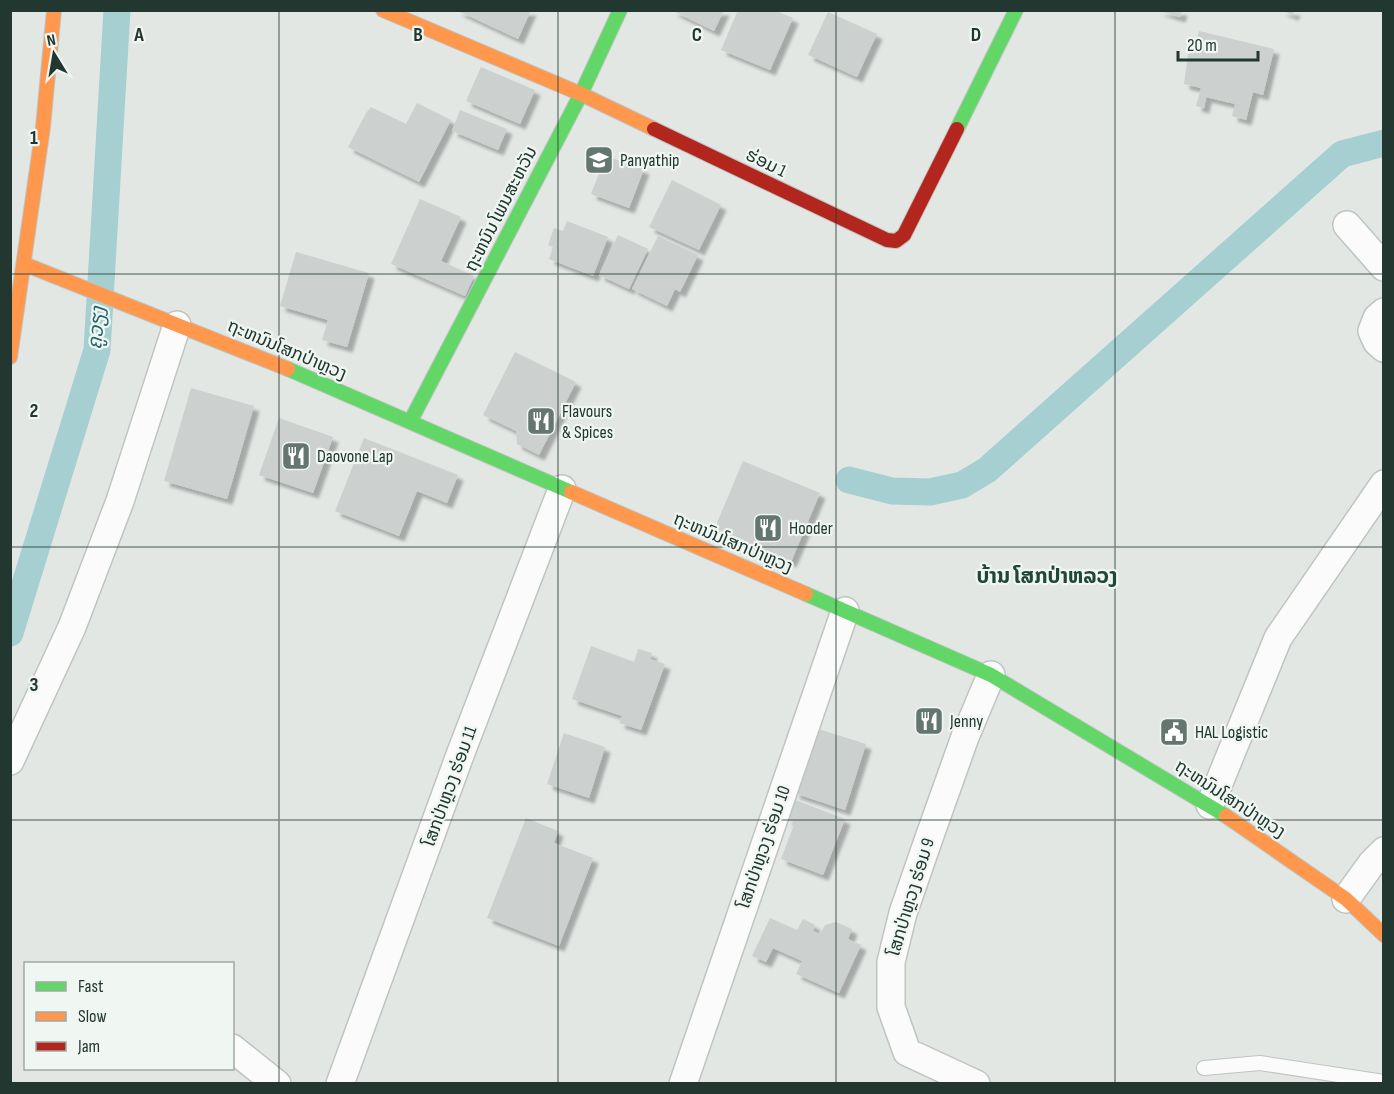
<svg xmlns="http://www.w3.org/2000/svg" width="1394" height="1094" font-family="'Sofia Sans Condensed','Noto Sans Lao',sans-serif">
<defs>
<filter id="shadow"><feDropShadow dx="5.5" dy="5.5" stdDeviation="1.5" flood-color="#0004"/></filter>
</defs>
<rect width="100%" height="100%" fill="#e2e7e4"/>
<g fill="none" stroke-linecap="round" stroke-linejoin="round">
<path stroke="#a6cfd1" stroke-width="27" d="M 849,480 L 892,491 L 930,492 L 962,485 L 987,470 L 1342,154 L 1384,143
M 10,633 L 97,350 L 117,10"/>
</g>
<path fill="#ccd0ce" filter="url(#shadow)" d="M 456,10 L 531,10 L 518,39 Z
M 671,10 L 724,10 L 714,31 Z
M 738,10 L 774,10 L 793,18 L 770,70 L 721,50 Z
M 1157,10 L 1182,10 L 1180,17 Z
M 1280,10 L 1295,10 L 1293,15 Z
M 828,12 L 877,34 L 857,77 L 808,55 Z
M 1199,31 L 1274,49 L 1263,95 L 1253,92 L 1246,120 L 1232,116 L 1235,104 L 1206,97 L 1204,108 L 1196,106 L 1201,88 L 1184,84 L 1188,54 L 1195,51 Z
M 481,67 L 535,90 L 520,124 L 466,101 Z
M 417,103 L 451,120 L 419,182 L 348,147 L 366,113 L 371,107 L 406,124 Z
M 460,110 L 507,129 L 498,150 L 452,131 Z
M 606,156 L 644,169 L 629,208 L 591,194 Z
M 672,180 L 721,205 L 699,250 L 649,227 Z
M 420,199 L 461,217 L 441,261 L 474,276 L 465,296 L 391,264 Z
M 567,221 L 608,237 L 593,276 L 549,259 L 553,247 L 548,245 L 554,228 L 563,231 Z
M 618,235 L 648,249 L 629,289 L 599,275 Z
M 658,236 L 698,255 L 680,292 L 675,289 L 667,306 L 632,289 Z
M 296,252 L 369,273 L 347,347 L 322,340 L 328,320 L 280,306 Z
M 515,352 L 576,382 L 539,455 L 517,444 L 516,431 L 483,415 Z
M 191,388 L 254,406 L 227,499 L 164,481 Z
M 279,418 L 333,437 L 313,493 L 259,475 Z
M 364,438 L 458,475 L 447,503 L 417,491 L 399,536 L 335,511 Z
M 743,461 L 820,493 L 791,562 L 714,530 Z
M 591,646 L 634,662 L 638,649 L 652,653 L 650,659 L 665,664 L 641,730 L 619,723 L 622,716 L 572,699 Z
M 815,728 L 866,744 L 845,810 L 794,793 Z
M 564,733 L 605,747 L 589,798 L 547,784 Z
M 795,800 L 845,819 L 823,875 L 781,859 L 795,822 L 787,820 Z
M 526,818 L 558,831 L 554,843 L 593,858 L 559,946 L 487,918 Z
M 770,918 L 797,930 L 803,919 L 815,925 L 813,931 L 820,934 L 825,925 L 836,922 L 852,929 L 848,939 L 861,945 L 839,993 L 796,974 L 802,961 L 773,948 L 766,962 L 752,956 Z"/>
<g fill="none" stroke-linecap="round" stroke-linejoin="round">
<g stroke="#bfc4c1" stroke-width="16">
<path id="lane" d="M 1204,1068 L 1260,1063 L 1384,1082"/>
</g>
<g stroke="#bfc4c1" stroke-width="30">
<path id="street" d="M 1347,225 L 1384,267
M 1384,312 L 1377,318 L 1372,331 L 1377,342 L 1384,348
M 10,761 L 72,627 L 120,501 L 177,325
M 1210,805 L 1278,638 L 1384,484
M 1346,899 L 1372,863 L 1384,851
M 232,1048 L 277,1084
M 340,1084 L 460,755 L 562,489
M 683,1084 L 845,611
M 976,1084 L 907,1052 L 891,1007 L 891,962 L 903,913 L 929,838 L 965,737 L 991,675"/>
</g>
<g stroke="#bec4c1" stroke-width="16">
<path id="fast" d="M 957,129 L 1016,10
M 288,369 L 571,492
M 410,422 L 581,94 L 620,10
M 806,594 L 991,675 L 1226,816"/>
</g>
<g stroke="#bec4c1" stroke-width="16">
<path id="slow" d="M 383,10 L 581,94 L 654,129
M 24,264 L 288,369
M 10,357 L 43,127 L 54,10
M 571,492 L 806,594
M 1226,816 L 1346,899 L 1384,935"/>
</g>
<g stroke="#bec4c1" stroke-width="16">
<path id="jam" d="M 654,129 L 887,240 L 896,241 L 904,235 L 957,129"/>
</g>
<use href="#lane" stroke="#fbfbfb" stroke-width="14"/>
<use href="#street" stroke="#fbfbfb" stroke-width="27"/>
<use href="#fast" stroke="#63d668" stroke-width="14"/>
<use href="#slow" stroke="#ff974d" stroke-width="14"/>
<use href="#jam" stroke="#b3261e" stroke-width="14"/>
</g>
<path fill="none" stroke="#223730" stroke-width="1.5" stroke-opacity="0.55" d="M 279,10 L 279,1084M 558,10 L 558,1084M 836,10 L 836,1084M 1115,10 L 1115,1084M 10,274 L 1384,274M 10,547 L 1384,547M 10,820 L 1384,820"/>
<defs>
<g id="school-square" transform="scale(1.5)"><rect x="-9" y="-9" width="18" height="18" rx="4" fill="#65756f" stroke="#f0f6f2"/><path d="M0-5L7-2L0 1L-7-2ZM-4 1L0 2.5L4 1V4Q0 6-4 4Z" fill="#fff"/></g>
<g id="restaurant-square" transform="scale(1.5)"><rect x="-9" y="-9" width="18" height="18" rx="4" fill="#65756f" stroke="#f0f6f2"/><path d="M-5-6h1v4h1v-4h1v4h1v-4h1v5L-1.5 .5V6h-2V.5L-5-1ZM5-6V6H3V1.5H1.5Q1.5-4 5-6Z" fill="#fff"/></g>
<g id="civic-square" transform="scale(1.5)"><rect x="-9" y="-9" width="18" height="18" rx="4" fill="#65756f" stroke="#f0f6f2"/><path d="M-.6-6.5H3V-4.5H.6V-3L4-1V1h2V6H-6V1h2V-1L-.6-3ZM-1.2 2.5V6h2.4V2.5Z" fill="#fff"/></g>
</defs>
<g fill-rule="evenodd">
<use href="#school-square" x="599" y="160"/>
<use href="#restaurant-square" x="541" y="421"/>
<use href="#restaurant-square" x="296" y="456"/>
<use href="#restaurant-square" x="768" y="528"/>
<use href="#restaurant-square" x="929" y="721"/>
<use href="#civic-square" x="1174" y="732"/>
</g>
<g text-anchor="middle" dominant-baseline="central" stroke-width="4.5" stroke-linejoin="round" paint-order="stroke">
<g font-size="18" fill="#223730" stroke="#f0f6f2" text-anchor="start">
<text x="620" y="160">Panyathip</text>
<text x="562" y="411">Flavours<tspan x="562" dy="21">&amp; Spices</tspan></text>
<text x="317" y="456">Daovone Lap</text>
<text x="789" y="528">Hooder</text>
<text x="950" y="721">Jenny</text>
<text x="1195" y="732">HAL Logistic</text>
</g>
<g font-size="18" fill="#223730" stroke="#f0f6f2">
<text transform="translate(766 163) rotate(26)">ຮ່ອມ 1</text>
<text transform="translate(501 209) rotate(-63)">ຖະຫນົນ ໂພນສະຫວັນ</text>
<text transform="translate(287 350) rotate(23)">ຖະຫນົນໂສກປ່າຫຼວງ</text>
<text transform="translate(733 543) rotate(23)">ຖະຫນົນໂສກປ່າຫຼວງ</text>
<text transform="translate(450 786) rotate(-70)">ໂສກປ່າຫຼວງ ຮ່ອມ 11</text>
<text transform="translate(1230 799) rotate(33)">ຖະຫນົນໂສກປ່າຫຼວງ</text>
<text transform="translate(764 847) rotate(-71)">ໂສກປ່າຫຼວງ ຮ່ອມ 10</text>
<text transform="translate(911 897) rotate(-73)">ໂສກປ່າຫຼວງ ຮ່ອມ 9</text>
</g>
<g font-size="20" font-style="italic" fill="#23676c" stroke="#f0f6f2">
<text transform="translate(97 328) rotate(-85)">ຄູວຽງ</text>
</g>
<g font-size="21" font-weight="bold" fill="#21473a" stroke="#f0f6f2">
<text x="1047" y="576">ບ້ານ ໂສກປ່າຫລວງ</text>
</g>
</g>
<g font-size="20" text-anchor="middle" font-weight="bold" fill="#223730" stroke="#f0f6f2" stroke-width="4.5" stroke-linejoin="round" paint-order="stroke">
<text x="139" y="41">A</text>
<text x="418" y="41">B</text>
<text x="697" y="41">C</text>
<text x="976" y="41">D</text>
<text x="34" y="144">1</text>
<text x="34" y="417">2</text>
<text x="34" y="691">3</text>
</g>
<rect width="1394" height="1094" fill="none" stroke="#223730" stroke-width="24"/>
<rect x="24" y="962" width="210" height="108" fill="#f0f6f2" stroke="#9eaaa4" stroke-width="1.5"/>
<rect x="36" y="982" width="30" height="9" fill="#63d668" stroke="#9eaaa4" stroke-width="1.5"/>
<text x="78" y="992" font-size="18" fill="#223730">Fast</text>
<rect x="36" y="1012" width="30" height="9" fill="#ff974d" stroke="#9eaaa4" stroke-width="1.5"/>
<text x="78" y="1022" font-size="18" fill="#223730">Slow</text>
<rect x="36" y="1042" width="30" height="9" fill="#b3261e" stroke="#9eaaa4" stroke-width="1.5"/>
<text x="78" y="1052" font-size="18" fill="#223730">Jam</text>
<g transform="translate(54 54) rotate(349)" stroke="#f0f6f2" stroke-width="4.5" paint-order="stroke">
<path d="M0-4.5L10 22L0 15L-10 22Z" fill="#223730"/>
<text y="-9" font-size="16" font-weight="bold" text-anchor="middle" fill="#223730">N</text>
</g>
<path d="M1178 51v9h80v-9" fill="none" stroke="#223730" stroke-width="3"/>
<text x="1187" y="51" font-size="18" fill="#223730" stroke="#f0f6f2" stroke-width="4.5" paint-order="stroke">20 m</text>
</svg>
